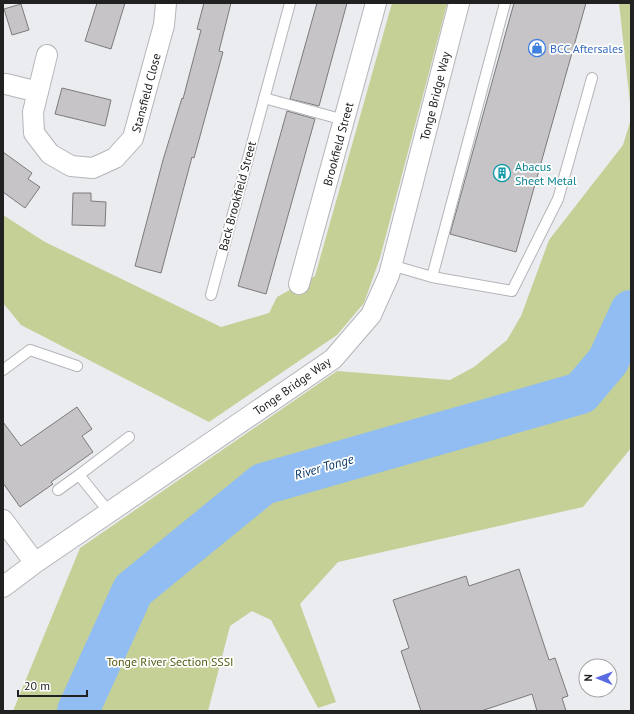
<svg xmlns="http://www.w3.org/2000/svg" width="634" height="714" font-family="'PT Sans',sans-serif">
<rect width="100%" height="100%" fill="#eaecef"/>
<path fill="#c4d096" d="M 392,3 L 447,3 L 447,4 L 380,258 L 364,303 L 337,335 L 209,422 L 21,325 L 3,303 L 3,215 L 45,242 L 221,327 L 269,313 L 277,297 L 315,276 Z
M 619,3 L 631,3 L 631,112 Z
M 631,119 L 631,448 L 583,507 L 338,562 L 300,604 L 336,702 L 318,708 L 271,620 L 252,611 L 230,626 L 208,711 L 13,711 L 80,548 L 337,371 L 450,380 L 474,367 L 507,340 L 521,316 L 549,240 L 623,145 Z"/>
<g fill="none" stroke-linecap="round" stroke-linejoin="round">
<path stroke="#91bdf3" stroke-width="42" d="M 78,711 L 133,590 L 263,484 L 581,393 L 608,361 L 631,311"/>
</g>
<path fill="#c6c4c7" stroke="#7c7a7c" d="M 97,3 L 125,3 L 111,49 L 85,41 Z
M 204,3 L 231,3 L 219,51 L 223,52 L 194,158 L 192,157 L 161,273 L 135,266 L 163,160 L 182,98 L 183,99 L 201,30 L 197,29 Z
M 317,3 L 347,3 L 319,106 L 290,99 Z
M 514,3 L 586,3 L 516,252 L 450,234 Z
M 21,4 L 29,30 L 12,35 L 4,9 Z
M 62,88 L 111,100 L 105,126 L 55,114 Z
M 287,111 L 315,119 L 266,294 L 238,286 Z
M 3,152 L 32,173 L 28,179 L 40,187 L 25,208 L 3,192 Z
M 73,193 L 91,193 L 91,201 L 106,202 L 105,226 L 72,225 Z
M 77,407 L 92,429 L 82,436 L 93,452 L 51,482 L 53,484 L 20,507 L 3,483 L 3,422 L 21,446 Z
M 519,569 L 549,660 L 555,658 L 568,696 L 562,698 L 566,711 L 537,711 L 532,694 L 481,711 L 421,711 L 401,651 L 409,648 L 393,600 L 466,576 L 469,586 Z"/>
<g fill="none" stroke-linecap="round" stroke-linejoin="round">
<g stroke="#b4b5b9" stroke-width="12">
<path id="lane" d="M 264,98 L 344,120
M 391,265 L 432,277 L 512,291 L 558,199 L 592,78
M 432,277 L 505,3
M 211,295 L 290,3
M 3,370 L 30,350 L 77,366
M 58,490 L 79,475
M 109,512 L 79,475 L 129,437"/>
</g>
<g stroke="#b4b5b9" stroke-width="22">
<path id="street" d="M 47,55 L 33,112 L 34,133 L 50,154 L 71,166 L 93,168 L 115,158 L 133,138 L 164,25 L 166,3
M 6,84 L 38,92
M 299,284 L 376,3
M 3,520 L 35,563
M 3,587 L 35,563 L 333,359 L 371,315 L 389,275 L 459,3"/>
</g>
<use href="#lane" stroke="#fff" stroke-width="10"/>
<use href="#street" stroke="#fff" stroke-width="20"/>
</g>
<defs>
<g id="shop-ring" transform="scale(0.9)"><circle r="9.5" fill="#fff" stroke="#3f7fe0" stroke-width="1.5"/><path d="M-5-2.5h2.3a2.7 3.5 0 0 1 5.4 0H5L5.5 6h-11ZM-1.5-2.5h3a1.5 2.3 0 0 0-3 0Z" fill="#3f7fe0"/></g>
<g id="building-ring" transform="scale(0.9)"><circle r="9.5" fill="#fff" stroke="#0f9aa8" stroke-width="1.5"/><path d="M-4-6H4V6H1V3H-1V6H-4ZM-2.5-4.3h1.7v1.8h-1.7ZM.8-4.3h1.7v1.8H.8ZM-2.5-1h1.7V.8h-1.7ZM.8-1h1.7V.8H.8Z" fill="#0f9aa8"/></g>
</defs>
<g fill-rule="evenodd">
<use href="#shop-ring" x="537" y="48"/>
<use href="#building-ring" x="502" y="173"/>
</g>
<g text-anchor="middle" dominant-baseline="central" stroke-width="3.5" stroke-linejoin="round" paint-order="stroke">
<g font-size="12" fill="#366cbe" stroke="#fff" text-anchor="start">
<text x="550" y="48">BCC Aftersales</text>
</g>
<g font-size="12" fill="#212122" stroke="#fff">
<text transform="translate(146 93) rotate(-75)">Stansfield Close</text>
<text transform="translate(435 96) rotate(-76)">Tonge Bridge Way</text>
<text transform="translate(338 144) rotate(-75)">Brookfield Street</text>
<text transform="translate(237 196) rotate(-75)">Back Brookfield Street</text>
<text transform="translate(292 386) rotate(-35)">Tonge Bridge Way</text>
</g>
<g font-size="12" fill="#0d838f" stroke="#fff" text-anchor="start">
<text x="515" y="166">Abacus<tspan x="515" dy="14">Sheet Metal</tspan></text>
</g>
<g font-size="12" fill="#535d12" stroke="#fff">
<text x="170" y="661">Tonge River Section SSSI</text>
</g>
<g font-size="13" font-style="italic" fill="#093766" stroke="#fff">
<text transform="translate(324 467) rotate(-16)">River Tonge</text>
</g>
</g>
<rect width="634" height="714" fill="none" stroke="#212122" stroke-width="8"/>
<g transform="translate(598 678) rotate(271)"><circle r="19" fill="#ffffff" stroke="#a6a6a7"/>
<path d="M0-3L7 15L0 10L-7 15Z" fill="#5a6be2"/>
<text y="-6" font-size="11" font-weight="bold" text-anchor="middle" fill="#212122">N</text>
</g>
<path d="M18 690v6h69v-6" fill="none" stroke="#212122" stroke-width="2"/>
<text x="24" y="690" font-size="12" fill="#212122" stroke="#ffffff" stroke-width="3" paint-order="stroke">20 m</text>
</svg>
